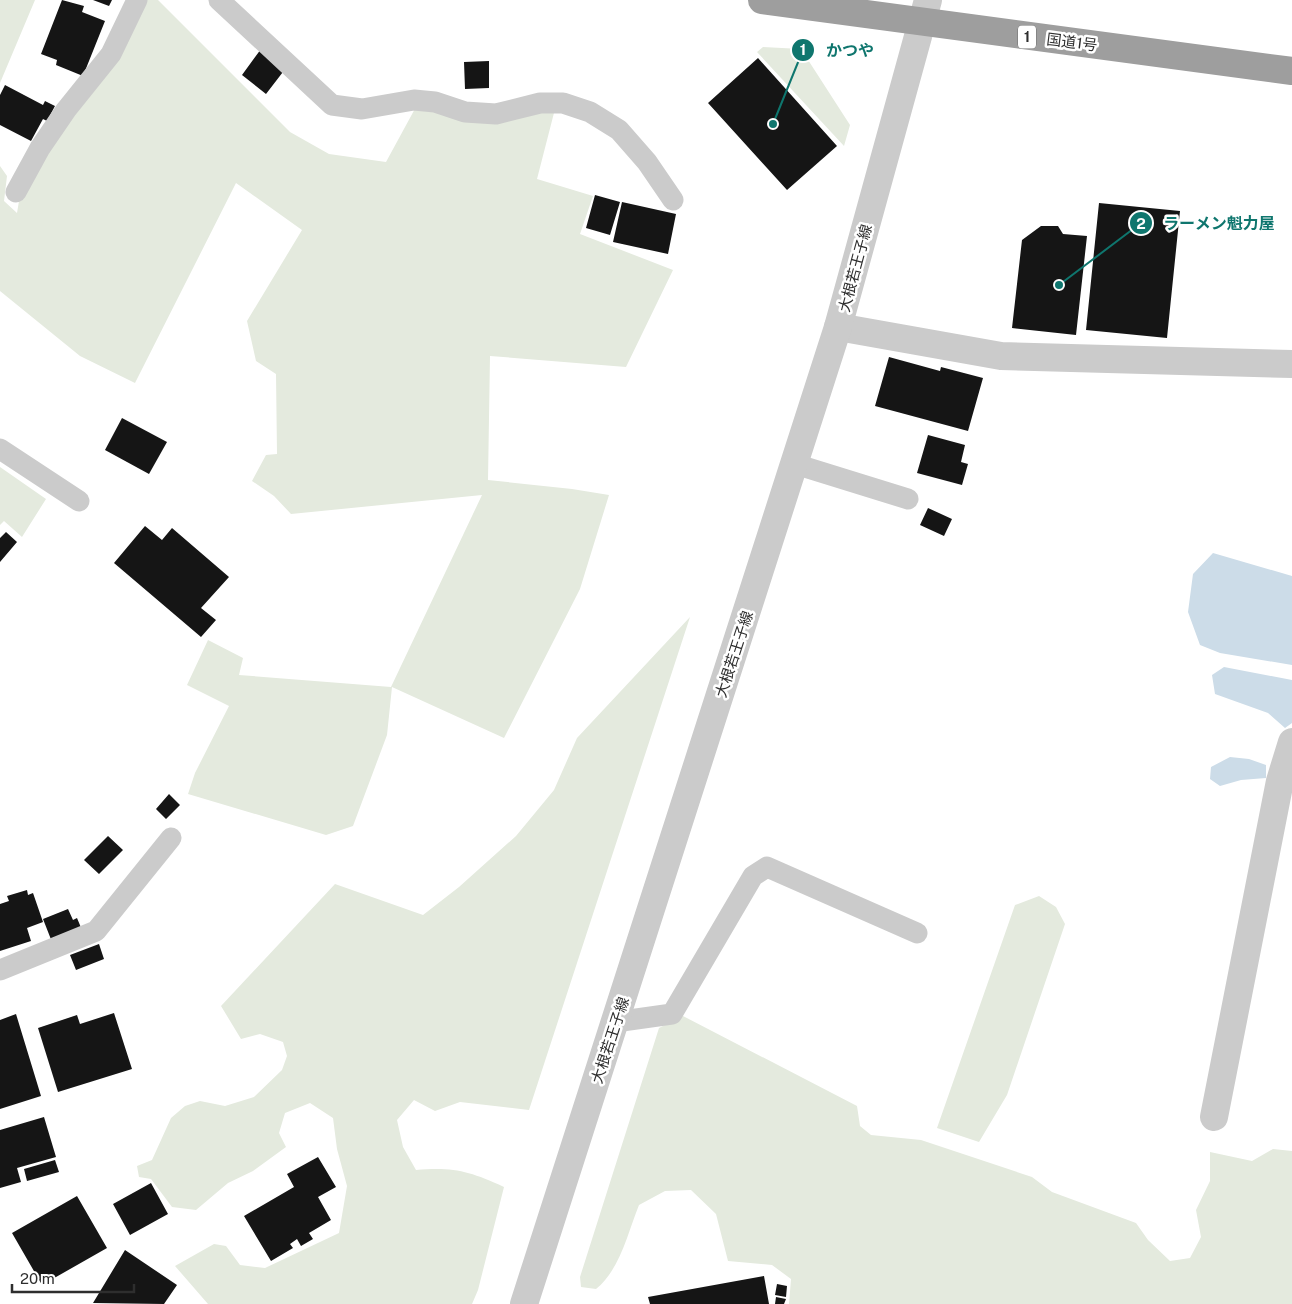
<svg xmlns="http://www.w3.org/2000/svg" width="1292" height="1304" font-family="'Public Sans','Noto Sans JP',sans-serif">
<rect width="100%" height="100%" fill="#fff"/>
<path fill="#e4eade" d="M 0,0 L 35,0 L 0,83 Z
M 142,0 L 158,0 L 290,132 L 329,154 L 386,162 L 417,105 L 555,109 L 537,179 L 593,196 L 580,234 L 673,270 L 626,367 L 490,356 L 488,480 L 572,489 L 609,495 L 580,589 L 504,738 L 392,687 L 387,735 L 353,826 L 326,835 L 188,794 L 195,773 L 229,706 L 187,685 L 208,640 L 243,658 L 239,675 L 391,687 L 482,495 L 291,514 L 274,496 L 252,481 L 266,455 L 277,454 L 276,374 L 256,361 L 247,321 L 302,230 L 236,183 L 135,383 L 80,356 L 0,291 L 0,166 L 7,176 L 4,201 L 17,213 L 19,201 Z
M 763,47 L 801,49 L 850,125 L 844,146 L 757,52 Z
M 0,467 L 46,499 L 22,537 L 4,521 L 0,525 Z
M 690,617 L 529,1110 L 460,1102 L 435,1111 L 414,1100 L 397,1120 L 403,1147 L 416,1170 C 454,1167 469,1171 504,1187 L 478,1290 L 472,1304 L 208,1304 L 175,1266 L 214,1244 L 226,1246 L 240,1265 L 265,1268 L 339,1233 L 347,1186 L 337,1149 L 333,1118 L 310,1103 L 285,1113 L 279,1133 L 286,1147 L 253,1171 L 228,1183 L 196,1210 L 172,1207 L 151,1179 L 139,1177 L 137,1166 L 152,1160 L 171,1118 L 185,1106 L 200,1101 L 225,1106 L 254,1097 L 282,1070 L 287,1056 L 283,1042 L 260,1034 L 241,1039 L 221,1006 L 335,884 L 423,915 L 459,887 L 516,836 L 554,790 L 577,738 Z
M 1039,896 L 1056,907 L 1065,924 L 1007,1095 L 979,1142 L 937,1128 L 1015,905 Z
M 683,1016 L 857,1106 L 860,1126 L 871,1135 L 921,1140 L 1032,1177 L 1052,1192 L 1136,1223 L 1148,1240 L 1170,1261 L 1190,1258 L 1201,1237 L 1196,1210 L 1210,1181 L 1210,1152 L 1252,1161 L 1273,1149 L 1292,1151 L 1292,1304 L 789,1304 L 791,1279 L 772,1265 L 728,1261 L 716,1214 L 691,1190 L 665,1191 L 639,1205 C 628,1232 620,1270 596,1289 L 581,1287 L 580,1277 L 659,1028 Z"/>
<path fill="#ccdce8" d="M 1213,553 L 1292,576 L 1292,665 L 1220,653 L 1200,645 L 1188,612 L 1193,574 Z
M 1224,667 L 1292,680 L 1292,723 L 1285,728 L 1268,713 L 1215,694 L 1212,675 Z
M 1230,757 L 1249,759 L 1266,765 L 1266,778 L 1241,780 L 1220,786 L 1210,779 L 1211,767 Z"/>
<path fill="#151515" d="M 62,0 L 84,6 L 82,12 L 105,21 L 83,76 L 56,65 L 57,60 L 41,54 Z
M 93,0 L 112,0 L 109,6 Z
M 261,49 L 286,68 L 266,94 L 242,75 Z
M 758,58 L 837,146 L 787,190 L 708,103 Z
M 489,61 L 489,88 L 465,89 L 464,62 Z
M 5,85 L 43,105 L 45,101 L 55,106 L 47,121 L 43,119 L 31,141 L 0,125 L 0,95 Z
M 595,195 L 620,202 L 610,235 L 586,228 Z
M 622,202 L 676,214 L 668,254 L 613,242 Z
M 1099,203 L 1180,211 L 1167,338 L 1086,330 Z
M 1041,226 L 1058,226 L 1063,234 L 1087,236 L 1076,335 L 1012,328 L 1022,240 Z
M 889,357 L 940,371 L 941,367 L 983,378 L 968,431 L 875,406 Z
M 122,418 L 167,442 L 149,474 L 105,450 Z
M 928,435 L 965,445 L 961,462 L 968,464 L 962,485 L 917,473 Z
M 928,508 L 952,519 L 944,536 L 920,525 Z
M 145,526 L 162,540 L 172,528 L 229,577 L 201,608 L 216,620 L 201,637 L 114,563 Z
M 6,532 L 17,542 L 0,562 L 0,538 Z
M 169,794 L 180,805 L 166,819 L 156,809 Z
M 108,836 L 123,850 L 99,874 L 84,860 Z
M 27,890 L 28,895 L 33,893 L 43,922 L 27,928 L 31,941 L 0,951 L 0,904 L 9,901 L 7,896 Z
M 68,909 L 73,920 L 77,918 L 82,930 L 52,942 L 43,919 Z
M 99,944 L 104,959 L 76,970 L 70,955 Z
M 114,1013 L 132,1069 L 58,1092 L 38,1028 L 77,1015 L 80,1024 Z
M 16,1014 L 41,1096 L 0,1109 L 0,1020 Z
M 44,1117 L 56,1157 L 17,1168 L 21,1182 L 0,1188 L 0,1130 Z
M 318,1157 L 336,1187 L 318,1197 L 331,1220 L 309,1233 L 313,1239 L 301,1246 L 297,1239 L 290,1244 L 293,1248 L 271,1261 L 244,1216 L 294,1187 L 287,1174 Z
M 55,1160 L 59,1172 L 27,1181 L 24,1169 Z
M 151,1183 L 168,1214 L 130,1235 L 113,1204 Z
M 77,1196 L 107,1248 L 42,1285 L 12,1233 Z
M 125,1250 L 177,1285 L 164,1304 L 93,1303 Z
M 764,1276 L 769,1304 L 650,1304 L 648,1297 Z
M 777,1284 L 787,1286 L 786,1297 L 775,1295 Z
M 776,1297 L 786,1299 L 784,1304 L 775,1304 Z"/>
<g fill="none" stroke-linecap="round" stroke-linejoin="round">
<path stroke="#cbcbcb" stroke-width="21" d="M 219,0 L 332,105 L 362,109 L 414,100 L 435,102 L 465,112 L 496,114 L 540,103 L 563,103 L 590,112 L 619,130 L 647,162 L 673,200
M 16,192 L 40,148 L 66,110 L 111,54 L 137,0
M 0,449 L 79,501
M 795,464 L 908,499
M 0,970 L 96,931 L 171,838
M 615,1022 L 672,1014 L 753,876 L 767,867 L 917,933"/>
<path stroke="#cbcbcb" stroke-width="28" d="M 838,327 L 1001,356 L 1292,364
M 1214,1117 L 1280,781 L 1292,742"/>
<path stroke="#cbcbcb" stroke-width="28" d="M 524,1304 L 838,327 L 928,0"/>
<path stroke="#9e9e9e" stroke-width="28" d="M 762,0 L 1292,71"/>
</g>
<g text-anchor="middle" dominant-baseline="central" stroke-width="5" stroke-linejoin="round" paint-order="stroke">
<rect fill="#fff" stroke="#6d6d6d" stroke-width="1" x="1018" y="25.5" width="18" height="23" rx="4"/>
<g font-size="14" font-weight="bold" fill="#2e2e2e">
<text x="1027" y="37">1</text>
</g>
<g font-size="15" fill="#2e2e2e" stroke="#fff">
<text transform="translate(1072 42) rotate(7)">国道1号</text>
<text transform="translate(855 268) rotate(-75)">大根若王子線</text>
<text transform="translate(734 654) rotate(-72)">大根若王子線</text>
<text transform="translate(610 1040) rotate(-72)">大根若王子線</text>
</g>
</g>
<path fill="none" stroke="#0f766e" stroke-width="2" d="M773 124L803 50M1059 285L1141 223"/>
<g fill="#0f766e" stroke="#fff" stroke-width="2">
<circle cx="773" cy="124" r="5"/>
<circle cx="1059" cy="285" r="5"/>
<circle cx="803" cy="50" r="12"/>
<circle cx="1141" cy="223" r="12"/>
</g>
<g font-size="15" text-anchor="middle" font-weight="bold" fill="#fff">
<text x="803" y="55">1</text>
<text x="1141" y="229">2</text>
</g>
<g font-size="16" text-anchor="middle" font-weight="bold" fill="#0f766e" stroke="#fff" stroke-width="5" stroke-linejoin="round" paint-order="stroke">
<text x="850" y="56">かつや</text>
<text x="1219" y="229">ラーメン魁力屋</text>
</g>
<path d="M12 1284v8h122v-8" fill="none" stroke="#2e2e2e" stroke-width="2.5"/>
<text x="20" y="1284" font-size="15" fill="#2e2e2e" stroke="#ffffff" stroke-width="4" paint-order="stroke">20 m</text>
</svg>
